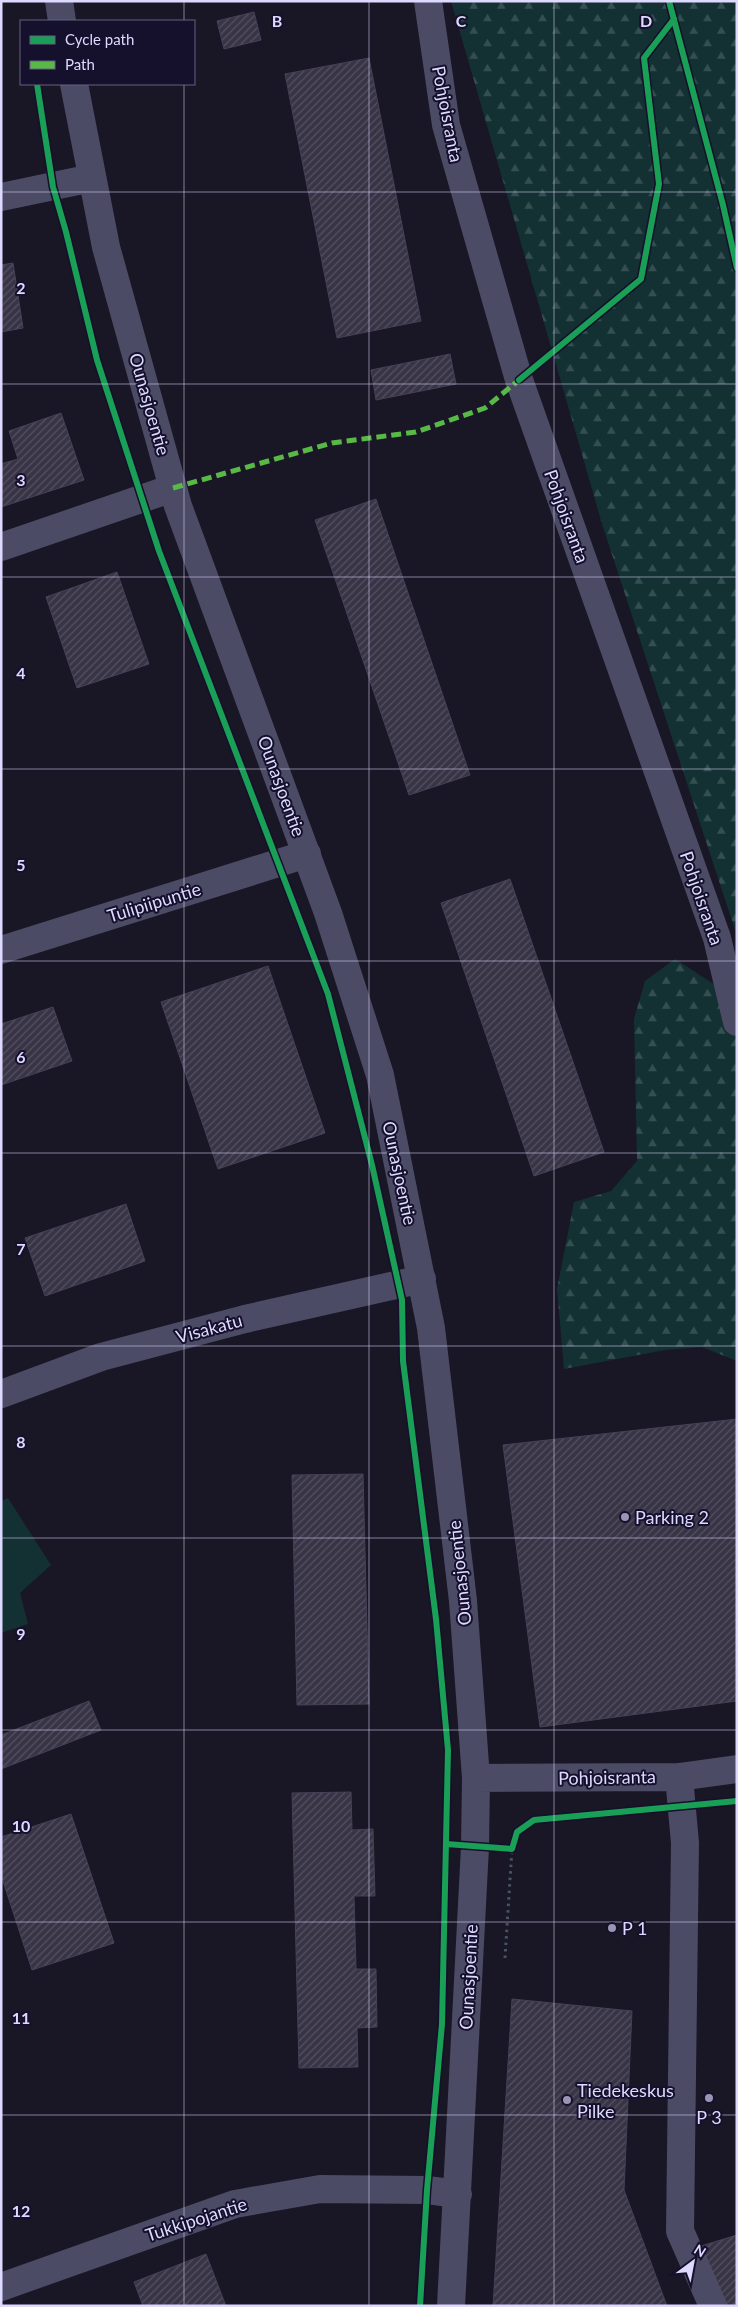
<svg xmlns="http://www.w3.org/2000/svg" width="738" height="2307" font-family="Lato,sans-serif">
<defs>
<pattern id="forest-firs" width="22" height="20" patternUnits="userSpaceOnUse" patternTransform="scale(1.25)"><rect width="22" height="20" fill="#133132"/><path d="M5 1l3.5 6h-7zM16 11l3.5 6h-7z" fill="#354e51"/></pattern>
<pattern id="building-hatch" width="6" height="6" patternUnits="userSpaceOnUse" patternTransform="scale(1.25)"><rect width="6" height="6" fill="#383446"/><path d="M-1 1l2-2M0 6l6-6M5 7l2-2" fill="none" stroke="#545162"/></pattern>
</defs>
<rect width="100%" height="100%" fill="#191625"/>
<path fill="url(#forest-firs)" d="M 451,1 L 737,1 L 737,936 L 603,527 Z
M 675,959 L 737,999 L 737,1361 L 702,1347 L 665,1350 L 564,1369 L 557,1289 L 574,1202 L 611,1191 L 637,1161 L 634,1019 L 645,981 Z"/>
<path fill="#133132" d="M 8,1498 L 51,1565 L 20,1593 L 28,1624 L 1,1633 L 1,1501 Z"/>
<path fill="url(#building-hatch)" stroke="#454158" d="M 254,12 L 261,40 L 224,49 L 217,21 Z
M 369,58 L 421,321 L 337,338 L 285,74 Z
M 13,263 L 23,328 L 1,332 L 1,265 Z
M 450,354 L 456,384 L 376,400 L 371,370 Z
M 61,413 L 84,480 L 1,507 L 1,464 L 18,459 L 9,431 Z
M 376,499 L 470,775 L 409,795 L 315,520 Z
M 117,572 L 149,664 L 77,688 L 46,597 Z
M 510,879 L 604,1152 L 534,1176 L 441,903 Z
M 268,966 L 325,1133 L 218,1169 L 161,1002 Z
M 53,1007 L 72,1061 L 1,1085 L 1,1024 Z
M 126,1204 L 145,1261 L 45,1296 L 25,1238 Z
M 737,1419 L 737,1701 L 540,1727 L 503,1445 Z
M 363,1474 L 369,1704 L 297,1705 L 292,1475 Z
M 89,1701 L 101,1730 L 1,1769 L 1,1735 Z
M 351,1792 L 352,1830 L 373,1829 L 375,1896 L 354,1896 L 356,1969 L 376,1969 L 377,2027 L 357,2028 L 358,2067 L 299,2068 L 292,1793 Z
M 71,1814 L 114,1943 L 32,1970 L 1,1875 L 1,1837 Z
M 512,1999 L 632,2011 L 624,2190 L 667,2306 L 493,2306 Z
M 737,2235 L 737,2306 L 722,2306 L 701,2246 Z
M 206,2254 L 226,2306 L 143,2306 L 134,2282 Z"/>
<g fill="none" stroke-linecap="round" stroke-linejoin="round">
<path stroke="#475464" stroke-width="3" stroke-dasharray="2.5 4" stroke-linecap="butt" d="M 505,1958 L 512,1849"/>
<path stroke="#4c4b65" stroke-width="28" d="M 59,1 L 62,21
M 428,1 L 446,125 L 519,380 L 717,938 L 737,1022
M 74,84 L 106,247 L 178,506 L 328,913 L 380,1075 L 431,1328 L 463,1601 L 476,1778 L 475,1847 L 451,2306
M 1,197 L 92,178
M 1,547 L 173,488
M 1,950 L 307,854
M 1,1394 L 101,1357 L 245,1319 L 422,1279
M 679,1777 L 685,1843 L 680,2231 L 713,2306
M 476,1778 L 679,1777 L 737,1769
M 1,2287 L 235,2204 L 320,2189 L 427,2190 L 458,2194"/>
<path stroke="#58b947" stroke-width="5" stroke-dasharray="10 5" stroke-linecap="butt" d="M 173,488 L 332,443 L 416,432 L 485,408 L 519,380"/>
<g stroke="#15102b" stroke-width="9">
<path id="cycleway" d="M 669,1 L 723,205 L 737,268
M 37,84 L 53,187 L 66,232 L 97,360 L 159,551 L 328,994 L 372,1165 L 402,1300 L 403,1361 L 436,1619 L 448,1750 L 442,2024 L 427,2190 L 420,2306
M 519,380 L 641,279 L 659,184 L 644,58 L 674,19
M 446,1844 L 512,1849 L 517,1832 L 534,1820 L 737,1801"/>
</g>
<use href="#cycleway" stroke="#1a9f57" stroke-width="6"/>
</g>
<path fill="none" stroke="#ded9ff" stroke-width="1" stroke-opacity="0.55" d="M 184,1 L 184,21M 369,1 L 369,2306M 554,1 L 554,2306M 184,84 L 184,2306M 1,192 L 737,192M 1,384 L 737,384M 1,577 L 737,577M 1,769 L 737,769M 1,961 L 737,961M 1,1153 L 737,1153M 1,1346 L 737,1346M 1,1538 L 737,1538M 1,1730 L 737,1730M 1,1922 L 737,1922M 1,2115 L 737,2115"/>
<g fill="#9995b3" stroke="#15102b" stroke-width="2">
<circle cx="625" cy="1517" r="5"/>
<circle cx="612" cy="1928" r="5"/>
<circle cx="709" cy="2098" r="5"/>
<circle cx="567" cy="2100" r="5"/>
</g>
<g text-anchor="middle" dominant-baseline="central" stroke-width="4" stroke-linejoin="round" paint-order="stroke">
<g font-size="18" fill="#ded9ff" stroke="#15102b">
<text transform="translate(448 114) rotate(79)">Pohjoisranta</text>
<text transform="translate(150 404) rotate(74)">Ounasjoentie</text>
<text transform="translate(567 516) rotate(70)">Pohjoisranta</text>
<text transform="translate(282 786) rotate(70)">Ounasjoentie</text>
<text transform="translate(702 898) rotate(71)">Pohjoisranta</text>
<text transform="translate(154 902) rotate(-17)">Tulipiipuntie</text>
<text transform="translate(400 1173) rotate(78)">Ounasjoentie</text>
<text transform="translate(209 1328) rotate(-15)">Visakatu</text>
<text transform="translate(459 1573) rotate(-96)">Ounasjoentie</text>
<text transform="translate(607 1777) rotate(-1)">Pohjoisranta</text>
<text transform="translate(468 1977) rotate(-87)">Ounasjoentie</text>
<text transform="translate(196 2219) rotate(-18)">Tukkipojantie</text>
</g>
<g font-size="18" fill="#ded9ff" stroke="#15102b" text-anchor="start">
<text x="635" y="1517">Parking 2</text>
<text x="622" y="1928">P 1</text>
<text x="577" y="2090">Tiedekeskus<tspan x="577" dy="21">Pilke</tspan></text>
<text x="709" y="2117" text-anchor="middle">P 3</text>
</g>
</g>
<g font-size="16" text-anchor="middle" font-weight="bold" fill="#ded9ff" stroke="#15102b" stroke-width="4" stroke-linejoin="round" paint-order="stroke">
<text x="277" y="27">B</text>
<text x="461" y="27">C</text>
<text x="646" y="27">D</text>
<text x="21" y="294">2</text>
<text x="21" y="486">3</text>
<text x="21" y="679">4</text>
<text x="21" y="871">5</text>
<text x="21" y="1063">6</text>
<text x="21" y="1255">7</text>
<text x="21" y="1448">8</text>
<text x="21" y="1640">9</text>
<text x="21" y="1832">10</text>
<text x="21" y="2024">11</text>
<text x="21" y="2217">12</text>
</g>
<rect width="738" height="2307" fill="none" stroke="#ded9ff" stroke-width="5"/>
<rect x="20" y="20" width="175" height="65" fill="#15102b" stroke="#656080"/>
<rect x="30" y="36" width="25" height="8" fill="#1a9f57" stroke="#656080"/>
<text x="65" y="45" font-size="15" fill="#ded9ff">Cycle path</text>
<rect x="30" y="61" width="25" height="8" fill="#58b947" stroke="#656080"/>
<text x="65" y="70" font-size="15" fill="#ded9ff">Path</text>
<g transform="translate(693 2262) rotate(32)" stroke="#15102b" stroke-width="4" paint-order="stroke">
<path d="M0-4L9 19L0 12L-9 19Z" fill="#ded9ff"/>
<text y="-8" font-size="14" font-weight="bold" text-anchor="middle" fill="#ded9ff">N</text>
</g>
</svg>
